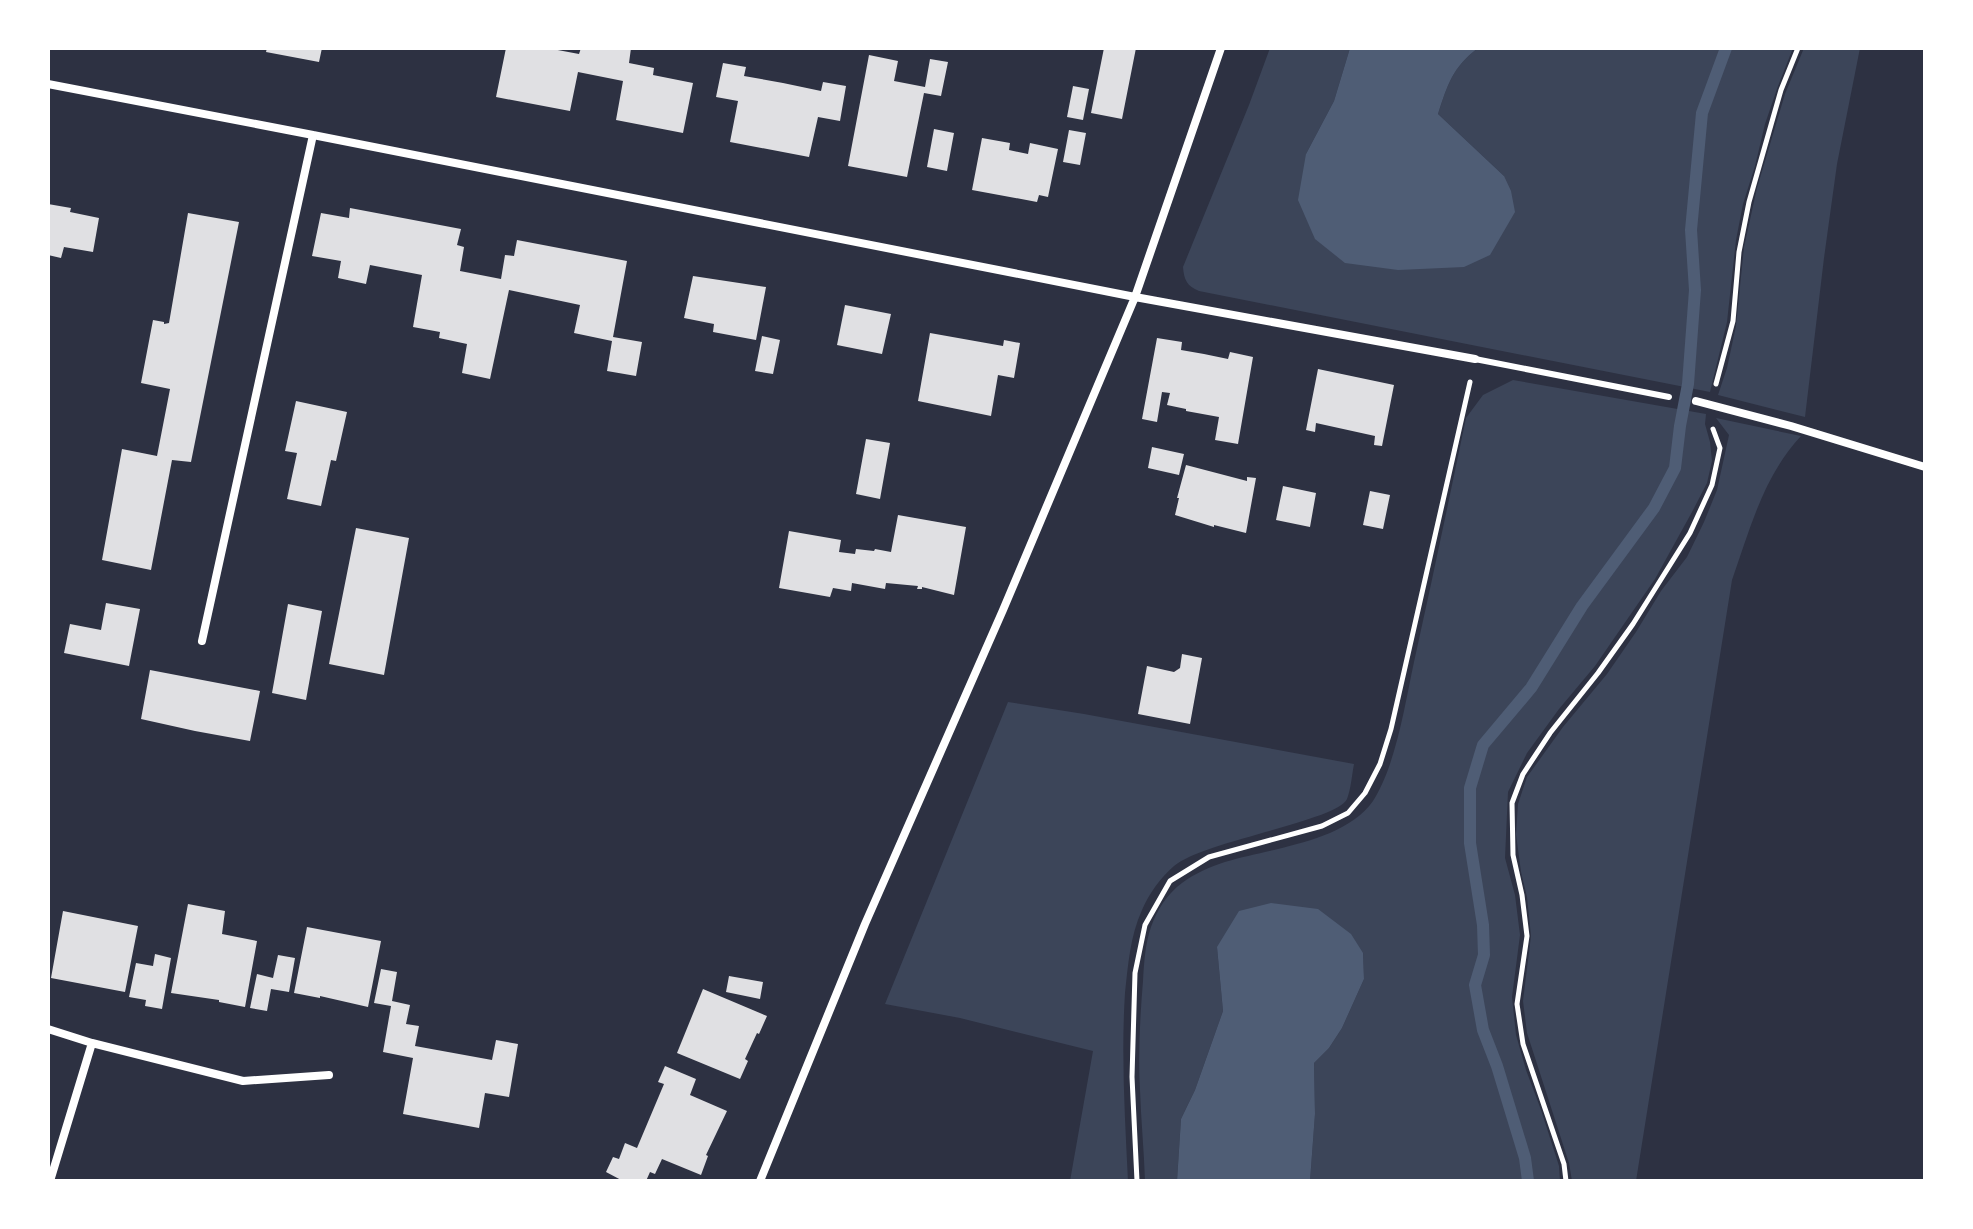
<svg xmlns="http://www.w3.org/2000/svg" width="1973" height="1229" font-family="'Public Sans',sans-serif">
<rect width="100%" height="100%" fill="#2d3142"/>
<path fill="#3c4559" d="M 1270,48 L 1350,48 L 1334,101 L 1306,154 L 1504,176 L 1438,114 C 1448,84 1452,68 1478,48 L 1793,48 L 1778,86 L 1765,124 L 1755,166 L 1743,204 L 1736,240 L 1727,322 L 1710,392 L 1199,291 C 1187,286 1184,280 1183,267 L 1249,105 Z
M 1804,48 L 1860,48 L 1837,164 L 1824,258 L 1805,417 L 1718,395 L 1727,368 L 1736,326 L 1744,247 L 1757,188 L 1785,94 Z
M 1513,380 L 1706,414 L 1705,424 L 1710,442 L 1712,461 L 1707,483 L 1692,512 L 1655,579 L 1595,666 L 1559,709 L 1527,753 L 1508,792 L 1505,858 L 1515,895 L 1520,935 L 1512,997 L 1516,1035 L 1526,1070 L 1541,1110 L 1559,1166 L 1560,1181 L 1310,1181 L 1315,1114 L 1314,1063 L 1329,1048 L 1342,1028 L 1364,979 L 1363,953 L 1217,947 L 1223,1011 L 1195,1090 L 1181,1119 L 1177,1181 L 1145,1181 C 1144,1151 1141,1120 1140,1090 C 1138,1054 1140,1017 1143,981 C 1144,964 1145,944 1151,927 C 1157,910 1167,894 1182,883 C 1210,862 1244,857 1278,849 C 1310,841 1353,830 1373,801 C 1396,765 1405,704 1414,662 C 1432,581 1449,500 1466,418 L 1483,395 Z
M 1716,418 L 1801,436 C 1763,477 1750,529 1732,580 L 1636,1181 L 1572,1181 L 1569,1163 L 1527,1033 L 1523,1001 L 1531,936 L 1527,897 L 1521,872 L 1516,834 L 1518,804 L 1527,777 L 1563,727 L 1607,674 L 1636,632 L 1661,591 L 1687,557 L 1704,522 L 1717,490 L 1729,435 Z
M 1008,702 L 1084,714 L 1354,764 C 1352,774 1351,789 1347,799 C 1337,821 1203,841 1174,866 C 1160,878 1149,894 1142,910 C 1130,936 1128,966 1125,993 C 1121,1056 1125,1118 1128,1181 L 1070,1181 L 1093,1051 L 960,1018 L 885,1004 Z"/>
<path fill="#4f5d75" d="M 1350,48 L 1478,48 C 1452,68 1448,84 1438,114 L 1504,176 L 1511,191 L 1515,212 L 1490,255 L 1464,267 L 1398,270 L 1345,263 L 1315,239 L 1298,200 L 1306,154 L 1334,101 Z
M 1271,903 L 1318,909 L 1351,934 L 1363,953 L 1364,979 L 1342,1028 L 1329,1048 L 1314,1063 L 1315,1114 L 1310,1181 L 1177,1181 L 1181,1119 L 1195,1090 L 1223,1011 L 1217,947 L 1239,911 Z"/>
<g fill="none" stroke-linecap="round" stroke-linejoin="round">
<path stroke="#4f5d75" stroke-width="12" d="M 1528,1181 L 1525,1158 L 1497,1066 L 1483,1030 L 1475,985 L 1484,955 L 1483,925 L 1470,843 L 1470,788 L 1483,745 L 1531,688 L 1582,606 L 1654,508 L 1675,468 L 1680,426 L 1688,384 L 1695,290 L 1691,230 L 1702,113 L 1726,48"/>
</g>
<path fill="#e0e0e3" d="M 267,48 L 322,48 L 319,62 L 266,52 Z
M 506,48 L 547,48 L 579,54 L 581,48 L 631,48 L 629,63 L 654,68 L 653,75 L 693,83 L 683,133 L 616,120 L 623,81 L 578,72 L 570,111 L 496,97 Z
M 1104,48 L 1136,48 L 1122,119 L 1091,113 Z
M 869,55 L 898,61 L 894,81 L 925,87 L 930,59 L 948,62 L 941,96 L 924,93 L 907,177 L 848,166 Z
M 723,63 L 746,67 L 744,76 L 783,83 L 821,91 L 823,82 L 846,86 L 840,121 L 818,117 L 809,157 L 730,142 L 738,101 L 716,97 Z
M 1073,86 L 1089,89 L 1083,120 L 1067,117 Z
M 934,129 L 954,133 L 947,171 L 927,167 Z
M 1069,130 L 1086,133 L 1080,165 L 1063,162 Z
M 982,138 L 1010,143 L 1009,150 L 1028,154 L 1030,143 L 1058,149 L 1048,197 L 1039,195 L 1037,202 L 972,190 Z
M 48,204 L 71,208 L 70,212 L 99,218 L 93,252 L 64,247 L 61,258 L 48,255 Z
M 350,208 L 461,229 L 457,245 L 464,247 L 460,271 L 501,279 L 505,255 L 514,256 L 517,240 L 627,261 L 613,337 L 642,342 L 636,376 L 607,371 L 612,341 L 574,333 L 580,305 L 509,290 L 490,379 L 462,373 L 467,344 L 439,338 L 440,332 L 413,327 L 422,275 L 370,265 L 366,284 L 338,278 L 341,261 L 312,256 L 321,213 L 349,218 Z
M 188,213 L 239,222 L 191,462 L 172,460 L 151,570 L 102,560 L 122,449 L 157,456 L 170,389 L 141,383 L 153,320 L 164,322 L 164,324 L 169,323 Z
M 693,276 L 766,287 L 756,340 L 713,332 L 714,324 L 684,318 Z
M 845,305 L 891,314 L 882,354 L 837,345 Z
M 930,333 L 1003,346 L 1004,340 L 1020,343 L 1014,378 L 998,375 L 991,416 L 918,401 Z
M 762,336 L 780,340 L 773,374 L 755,371 Z
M 1157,338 L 1182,342 L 1181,350 L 1204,354 L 1228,359 L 1230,352 L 1253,357 L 1238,444 L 1215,440 L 1219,417 L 1186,411 L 1186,409 L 1167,405 L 1170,393 L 1162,392 L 1157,422 L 1142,419 Z
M 1318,369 L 1394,385 L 1382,446 L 1374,445 L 1375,436 L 1316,423 L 1315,432 L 1306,430 Z
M 296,401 L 347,412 L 336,461 L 331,460 L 321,506 L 287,499 L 297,453 L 285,451 Z
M 866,439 L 890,443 L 880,499 L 856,494 Z
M 1152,447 L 1184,454 L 1179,475 L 1148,468 Z
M 1186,465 L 1247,481 L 1247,477 L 1256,478 L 1246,533 L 1214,525 L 1214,527 L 1175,515 L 1179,498 L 1177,498 Z
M 1283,486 L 1316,493 L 1310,527 L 1276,520 Z
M 1370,491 L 1390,495 L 1383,529 L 1363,525 Z
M 898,515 L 966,527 L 954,595 L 922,587 L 922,589 L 917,589 L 918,586 L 886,583 L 885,589 L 852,583 L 851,591 L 833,588 L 830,597 L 779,588 L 789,531 L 841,540 L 839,552 L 855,554 L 856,549 L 874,551 L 875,549 L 891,552 Z
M 356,528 L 409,538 L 384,675 L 329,664 Z
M 106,603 L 140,609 L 129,666 L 64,653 L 70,624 L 101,630 Z
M 288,604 L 322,611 L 306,700 L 272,693 Z
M 1182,654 L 1202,658 L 1190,724 L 1138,714 L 1147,666 L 1174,672 L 1180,668 Z
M 150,670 L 260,691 L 250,741 L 195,731 L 141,719 Z
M 188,904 L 225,911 L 222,934 L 257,941 L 245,1007 L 219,1002 L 219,1000 L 171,993 Z
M 63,911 L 138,926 L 125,992 L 51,978 Z
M 307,927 L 381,941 L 368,1007 L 320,996 L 320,998 L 294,993 Z
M 155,954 L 171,958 L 162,1009 L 145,1006 L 146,1000 L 129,997 L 136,963 L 153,966 Z
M 278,955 L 295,958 L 289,992 L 271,989 L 267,1011 L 250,1008 L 257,974 L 273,978 Z
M 381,969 L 397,972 L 392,1001 L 410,1005 L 406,1024 L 419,1026 L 415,1046 L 492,1060 L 496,1040 L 518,1044 L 509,1097 L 485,1093 L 479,1128 L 403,1114 L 413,1058 L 383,1052 L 391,1006 L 374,1003 Z
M 729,976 L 763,982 L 760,999 L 726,992 Z
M 703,989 L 767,1016 L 759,1034 L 757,1033 L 745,1059 L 748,1061 L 740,1079 L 677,1053 Z
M 665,1066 L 696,1079 L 690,1095 L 727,1111 L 706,1155 L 708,1156 L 701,1175 L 662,1159 L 655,1174 L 650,1172 L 646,1181 L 623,1181 L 606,1172 L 613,1157 L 619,1159 L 625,1143 L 637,1148 L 664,1084 L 658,1082 Z"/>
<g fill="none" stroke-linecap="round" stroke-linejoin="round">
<path stroke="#fff" stroke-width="5" d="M 1716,384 L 1733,321 L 1739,252 L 1749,202 L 1781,90 L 1798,48
M 1137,1181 L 1132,1077 L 1135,973 L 1145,925 L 1170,881 L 1209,857 L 1322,826 L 1348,813 L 1365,793 L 1380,764 L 1391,729 L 1470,382
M 1566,1181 L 1564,1164 L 1523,1044 L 1517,1004 L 1527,936 L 1522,895 L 1513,855 L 1512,803 L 1523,774 L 1550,733 L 1598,673 L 1633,624 L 1690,533 L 1712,485 L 1720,448 L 1713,429"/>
<path stroke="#fff" stroke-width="6" d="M 1475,359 L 1669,397"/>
<path stroke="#fff" stroke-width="8" d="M 48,84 L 313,135 L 1135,297 L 1475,359
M 1696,401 L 1791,426 L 1925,467
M 202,641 L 313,135
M 48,1029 L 92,1043 L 243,1081 L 329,1075
M 50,1181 L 92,1043
M 760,1181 L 865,924 L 1003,610 L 1135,297 L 1221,48"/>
</g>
<rect width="1973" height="1229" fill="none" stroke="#ffffff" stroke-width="100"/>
</svg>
